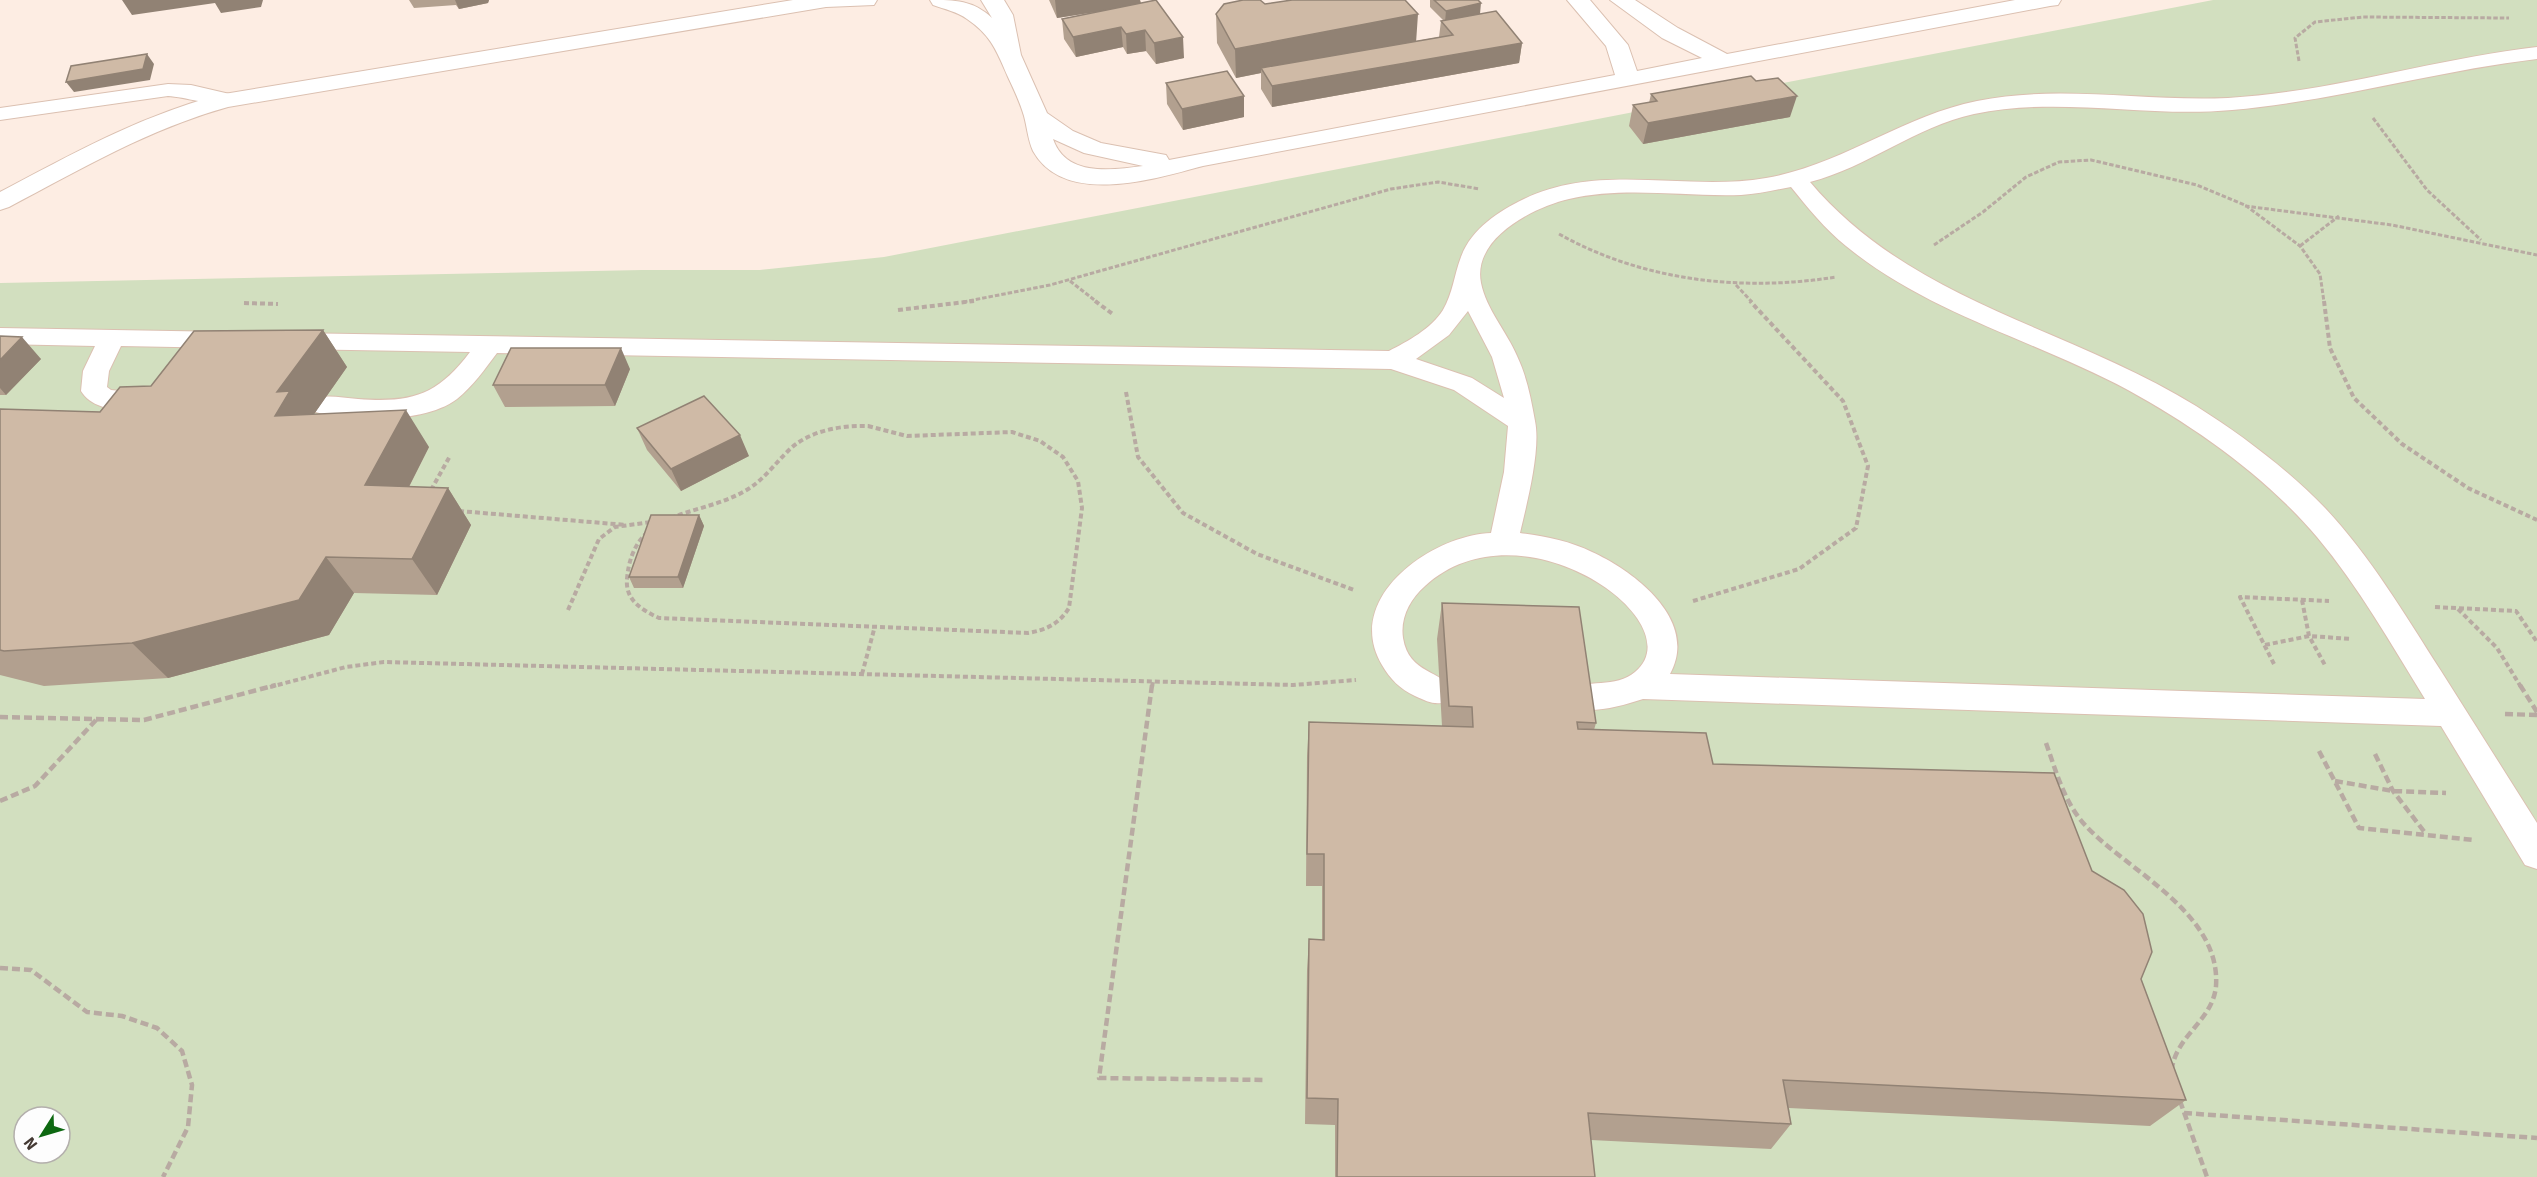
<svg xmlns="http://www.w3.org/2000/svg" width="2537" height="1177" font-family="Signika,sans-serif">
<rect width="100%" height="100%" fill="#fdede3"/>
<path fill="#d2dfbf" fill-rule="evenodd" d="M 2213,0 L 2537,0 L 2537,1177 L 0,1177 L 0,283 L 642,270 L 760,270 L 884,257 ZM 24,1117 L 60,1117 L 60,1153 L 24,1153 Z"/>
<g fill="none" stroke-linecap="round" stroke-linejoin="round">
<g stroke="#dbc0b1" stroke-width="2">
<path id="service" d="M 2537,47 L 2537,59 C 2435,71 2335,101 2232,110 C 2146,118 2059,96 1974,114 C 1915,127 1868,167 1810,182 C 1911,302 2068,327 2196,406 C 2242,435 2287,469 2325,508 C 2371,557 2405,615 2441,671 C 2473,722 2505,772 2537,823 L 2537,869 L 2525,865 L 2441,726 L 1643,699 C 1618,707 1590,715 1565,706 L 1560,697 L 1565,688 C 1587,680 1616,688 1635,672 C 1696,622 1521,498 1425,586 C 1410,599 1400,618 1403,638 C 1409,675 1442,669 1454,692 L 1449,701 C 1436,706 1428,702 1415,696 C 1400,689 1390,679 1382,665 C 1342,598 1432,535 1491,533 L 1504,472 L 1508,426 L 1454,390 L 1391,369 L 497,353 C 485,369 473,386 457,399 C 424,424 350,422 312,411 L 308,405 L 312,399 C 327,394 342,398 358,399 C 411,403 437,396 470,352 L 291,349 L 282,347 L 278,341 L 282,335 L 291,333 L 1389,351 C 1408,341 1431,329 1443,310 C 1453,293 1454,275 1461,257 C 1471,229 1499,211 1524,199 C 1601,162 1686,192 1766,178 C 1842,165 1902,116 1977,101 C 2060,84 2144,102 2228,98 C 2332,92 2433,59 2537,47 ZM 1791,187 C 1808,208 1825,229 1846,246 C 1929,314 2035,340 2128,390 C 2197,428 2265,476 2317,537 C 2359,587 2391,644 2425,699 L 1670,674 C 1699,621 1636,572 1592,552 C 1570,541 1544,536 1520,533 C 1527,503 1541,449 1535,421 C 1531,399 1527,377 1517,356 C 1507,332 1486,309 1481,283 C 1472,238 1534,207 1569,199 C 1625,186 1684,197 1741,195 C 1758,194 1774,190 1791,187 ZM 1468,311 L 1492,357 L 1504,398 L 1472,378 L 1416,359 L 1449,335 Z
M 168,84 L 191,85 L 234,95 L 237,100 L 234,105 C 221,108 186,97 168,96 L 0,120 L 0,108 Z
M 0,328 L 228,332 L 237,334 L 241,340 L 237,346 L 228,348 L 121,346 L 109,371 L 107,387 L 111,390 L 158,395 L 162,401 L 158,407 C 135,414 94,413 81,391 L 83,371 L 95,346 L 0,344 Z"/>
</g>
<g stroke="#dbc0b1" stroke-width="2">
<path id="minor" d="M 793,0 L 877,0 L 874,5 L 826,7 L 228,107 C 149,129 81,169 9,207 L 0,210 L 0,192 C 74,153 136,118 218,95 Z
M 930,0 C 955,0 973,0 992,18 L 981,0 L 1004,0 L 1013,15 L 1021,55 L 1047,113 L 1073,131 L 1101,143 L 1166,155 L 1169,160 L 1615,75 L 1606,46 L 1567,0 L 1590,0 L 1628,45 L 1637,71 L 1702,58 L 1662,38 L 1610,0 L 1635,0 L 1678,28 L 1727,54 L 2015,0 L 2061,0 L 2058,5 L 2050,6 L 1203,166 C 1155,179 1064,207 1033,151 C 1028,140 1027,127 1024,116 C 1020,102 1014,90 1008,77 C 997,52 992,36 967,19 C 958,12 944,9 933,5 ZM 1053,139 L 1084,153 L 1143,166 C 1111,170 1066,177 1053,139 Z"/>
</g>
<path stroke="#b8aaa2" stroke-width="3" stroke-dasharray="4.5 2" stroke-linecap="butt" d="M 2299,61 L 2295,38 L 2315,22 L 2363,17 L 2509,18
M 2373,118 L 2427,190 L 2481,240
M 2245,206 L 2392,225 L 2537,255
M 1559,234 C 1643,281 1742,292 1836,277
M 1934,245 L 1983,212 L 2026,177 L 2059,162 L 2091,160 L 2197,185 L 2245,205 L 2300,246 L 2320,274 L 2324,302
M 2300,246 L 2339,216
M 1070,281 L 1097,302
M 1736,285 L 1752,302
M 963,302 L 1050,285 L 1391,189 L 1438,182 L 1480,189"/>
<path stroke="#b8aaa2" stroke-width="4" stroke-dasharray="5 3" stroke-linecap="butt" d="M 1095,301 L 1114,315
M 2324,301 L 2330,348 L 2354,398 L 2402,444 L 2468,488 L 2537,520
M 244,303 L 278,304
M 898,310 L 974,301
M 1126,392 L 1138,457 L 1183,513 L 1257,554 L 1354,590
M 868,426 L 907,436 L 1012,432 L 1040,441 L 1063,457 L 1078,481 L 1082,508 L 1069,608 C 1059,624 1046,630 1028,633 L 659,618 C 642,610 625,600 627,579 C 633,508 696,518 743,492 C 762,482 772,467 787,452 C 807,431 840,425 868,426 Z
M 431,490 L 450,456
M 459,511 L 626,525
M 2302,600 L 2309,636 L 2326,667
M 1693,601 L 1799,569 L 1856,528 L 1868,466 L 1843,401 L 1750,301
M 2435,607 L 2516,611 L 2537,642
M 2458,609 L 2497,648 L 2521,687
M 568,610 L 599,539 L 615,527 L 651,522
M 2265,645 L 2309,636 L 2352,639
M 2274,664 L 2240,597 L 2329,601
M 862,674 L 875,626
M 270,687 L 346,667 L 384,662 L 1293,685 L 1356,680
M 1152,687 L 1153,681"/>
<path stroke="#b8aaa2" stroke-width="4.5" stroke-dasharray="8 4" stroke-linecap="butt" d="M 1152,685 L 1099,1078 L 1266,1080
M 2520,685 L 2537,712
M 2505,714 L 2537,715
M 0,717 L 144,720 L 276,685
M 2046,743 C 2056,771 2064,802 2085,825 C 2127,871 2221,912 2216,986 C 2213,1020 2177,1035 2172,1068
M 2319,751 L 2359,828 L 2474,840
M 2375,754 L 2393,791 L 2426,834
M 2335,781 L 2393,791 L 2446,793
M 0,801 L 35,786 L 96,720
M 0,968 L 31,970 L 87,1012 L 122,1016 L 157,1028 L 182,1051 L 192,1085 L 188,1127 L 163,1177
M 2180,1101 L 2207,1177
M 2184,1113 L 2537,1138"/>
<use href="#service" fill="#fff" fill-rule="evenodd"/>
<use href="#minor" fill="#fff" fill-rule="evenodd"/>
</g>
<path fill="#b2a08f" d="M 409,0 L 489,0 L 488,3 L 459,9 L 456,5 L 414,8 Z
M 1049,0 L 1140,0 L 1141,3 L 1184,58 L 1156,64 L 1146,51 L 1127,54 L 1123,47 L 1076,57 L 1064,39 L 1062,19 L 1094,12 L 1057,18 Z
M 1286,0 L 1405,0 L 1416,41 L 1439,37 L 1441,21 L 1443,20 L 1430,7 L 1430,0 L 1478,0 L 1480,14 L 1522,43 L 1519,63 L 1272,107 L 1261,89 L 1261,73 L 1236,78 L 1217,43 L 1216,14 L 1265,4 L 1286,1 Z
M 1166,83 L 1244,96 L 1244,117 L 1183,130 L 1167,104 Z
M 1651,94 L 1790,117 L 1643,144 L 1629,126 L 1633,105 L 1649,103 Z
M 323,330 L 347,367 L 314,414 L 429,447 L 409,487 L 448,488 L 471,525 L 437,595 L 354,593 L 329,635 L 168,678 L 44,686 L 0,675 L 0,409 L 100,412 L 151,386 Z
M 0,336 L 41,359 L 6,395 L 0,395 Z
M 630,369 L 615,406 L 505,407 L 493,385 Z
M 637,428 L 749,456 L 681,491 L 647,450 Z
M 699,515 L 704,526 L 683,588 L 634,588 L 629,577 Z
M 1442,603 L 1596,723 L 1594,730 L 2092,871 L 2141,979 L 2186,1100 L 2150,1126 L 1789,1108 L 1791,1124 L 1771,1149 L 1591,1140 L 1595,1177 L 1335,1177 L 1335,1125 L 1305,1124 L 1307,970 L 1309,939 L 1322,940 L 1322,886 L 1306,886 L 1307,756 L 1309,722 L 1442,726 L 1437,639 Z"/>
<path fill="#918274" d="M 122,0 L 263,0 L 261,7 L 221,13 L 215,3 L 132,15 Z
M 455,0 L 489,0 L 488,3 L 459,9 Z
M 1055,0 L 1140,0 L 1141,5 L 1057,18 Z
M 1481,3 L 1480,14 L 1445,22 L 1446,11 Z
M 1418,14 L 1416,43 L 1261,68 L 1261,73 L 1236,78 L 1235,49 Z
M 1121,27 L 1123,47 L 1076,57 L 1073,37 Z
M 1145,30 L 1146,51 L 1127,54 L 1126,34 Z
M 1183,37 L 1184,58 L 1156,64 L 1154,43 Z
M 1522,43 L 1519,63 L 1272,107 L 1272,86 Z
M 147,54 L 154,64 L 150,80 L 74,92 L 66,82 Z
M 1244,96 L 1244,117 L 1183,130 L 1182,109 Z
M 1797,96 L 1790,117 L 1643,144 L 1648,123 Z
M 323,330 L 347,367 L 310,420 L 275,416 L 277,392 Z
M 22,337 L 41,359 L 6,395 L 0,388 L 0,360 Z
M 621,348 L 630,369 L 615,406 L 605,385 Z
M 406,410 L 429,447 L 391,522 L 365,485 Z
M 740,435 L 749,456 L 681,491 L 671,469 Z
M 448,488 L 471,525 L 437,595 L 412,559 Z
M 699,515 L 704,526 L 683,588 L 678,577 Z
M 326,557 L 354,593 L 329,635 L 168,678 L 132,643 Z"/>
<path fill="#cfbaa6" stroke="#918274" stroke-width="1.5" d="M 1156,0 L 1183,37 L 1154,43 L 1145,30 L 1126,34 L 1121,27 L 1073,37 L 1062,19 Z
M 1243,0 L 1260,0 L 1265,4 L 1292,0 L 1405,0 L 1418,14 L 1235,49 L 1216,14 L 1224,4 Z
M 1434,0 L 1478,0 L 1481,3 L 1446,11 Z
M 1496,11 L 1522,43 L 1272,86 L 1261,68 L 1453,35 L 1441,21 Z
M 147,54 L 143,69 L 66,82 L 71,66 Z
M 1227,71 L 1244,96 L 1182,109 L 1166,83 Z
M 1751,76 L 1756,81 L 1778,78 L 1797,96 L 1648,123 L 1633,105 L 1657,101 L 1651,94 Z
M 323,330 L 277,392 L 290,391 L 275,416 L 406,410 L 365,485 L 448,488 L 412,559 L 326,557 L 299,600 L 132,643 L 4,651 L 0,650 L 0,409 L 100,412 L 120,387 L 151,386 L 194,331 Z
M 0,336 L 22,337 L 0,360 Z
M 511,348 L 621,348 L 605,385 L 493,385 Z
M 704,396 L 740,435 L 671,469 L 637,428 Z
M 651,515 L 699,515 L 678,577 L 629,577 Z
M 1442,603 L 1579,607 L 1596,723 L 1577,722 L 1578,729 L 1706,733 L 1713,764 L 2054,773 L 2092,871 L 2124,890 L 2143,914 L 2152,952 L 2141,979 L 2186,1100 L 1783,1080 L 1791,1124 L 1588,1113 L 1595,1177 L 1337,1177 L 1338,1099 L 1307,1098 L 1309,939 L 1324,940 L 1324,854 L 1307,854 L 1309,722 L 1473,727 L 1472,707 L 1449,706 Z"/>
<g transform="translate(42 1135) rotate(233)"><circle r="28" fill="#fdfdfd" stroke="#b3afac" stroke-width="1.5"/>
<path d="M0-4.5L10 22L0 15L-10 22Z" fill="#0d6811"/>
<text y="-9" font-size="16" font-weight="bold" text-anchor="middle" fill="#443933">N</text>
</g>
</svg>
